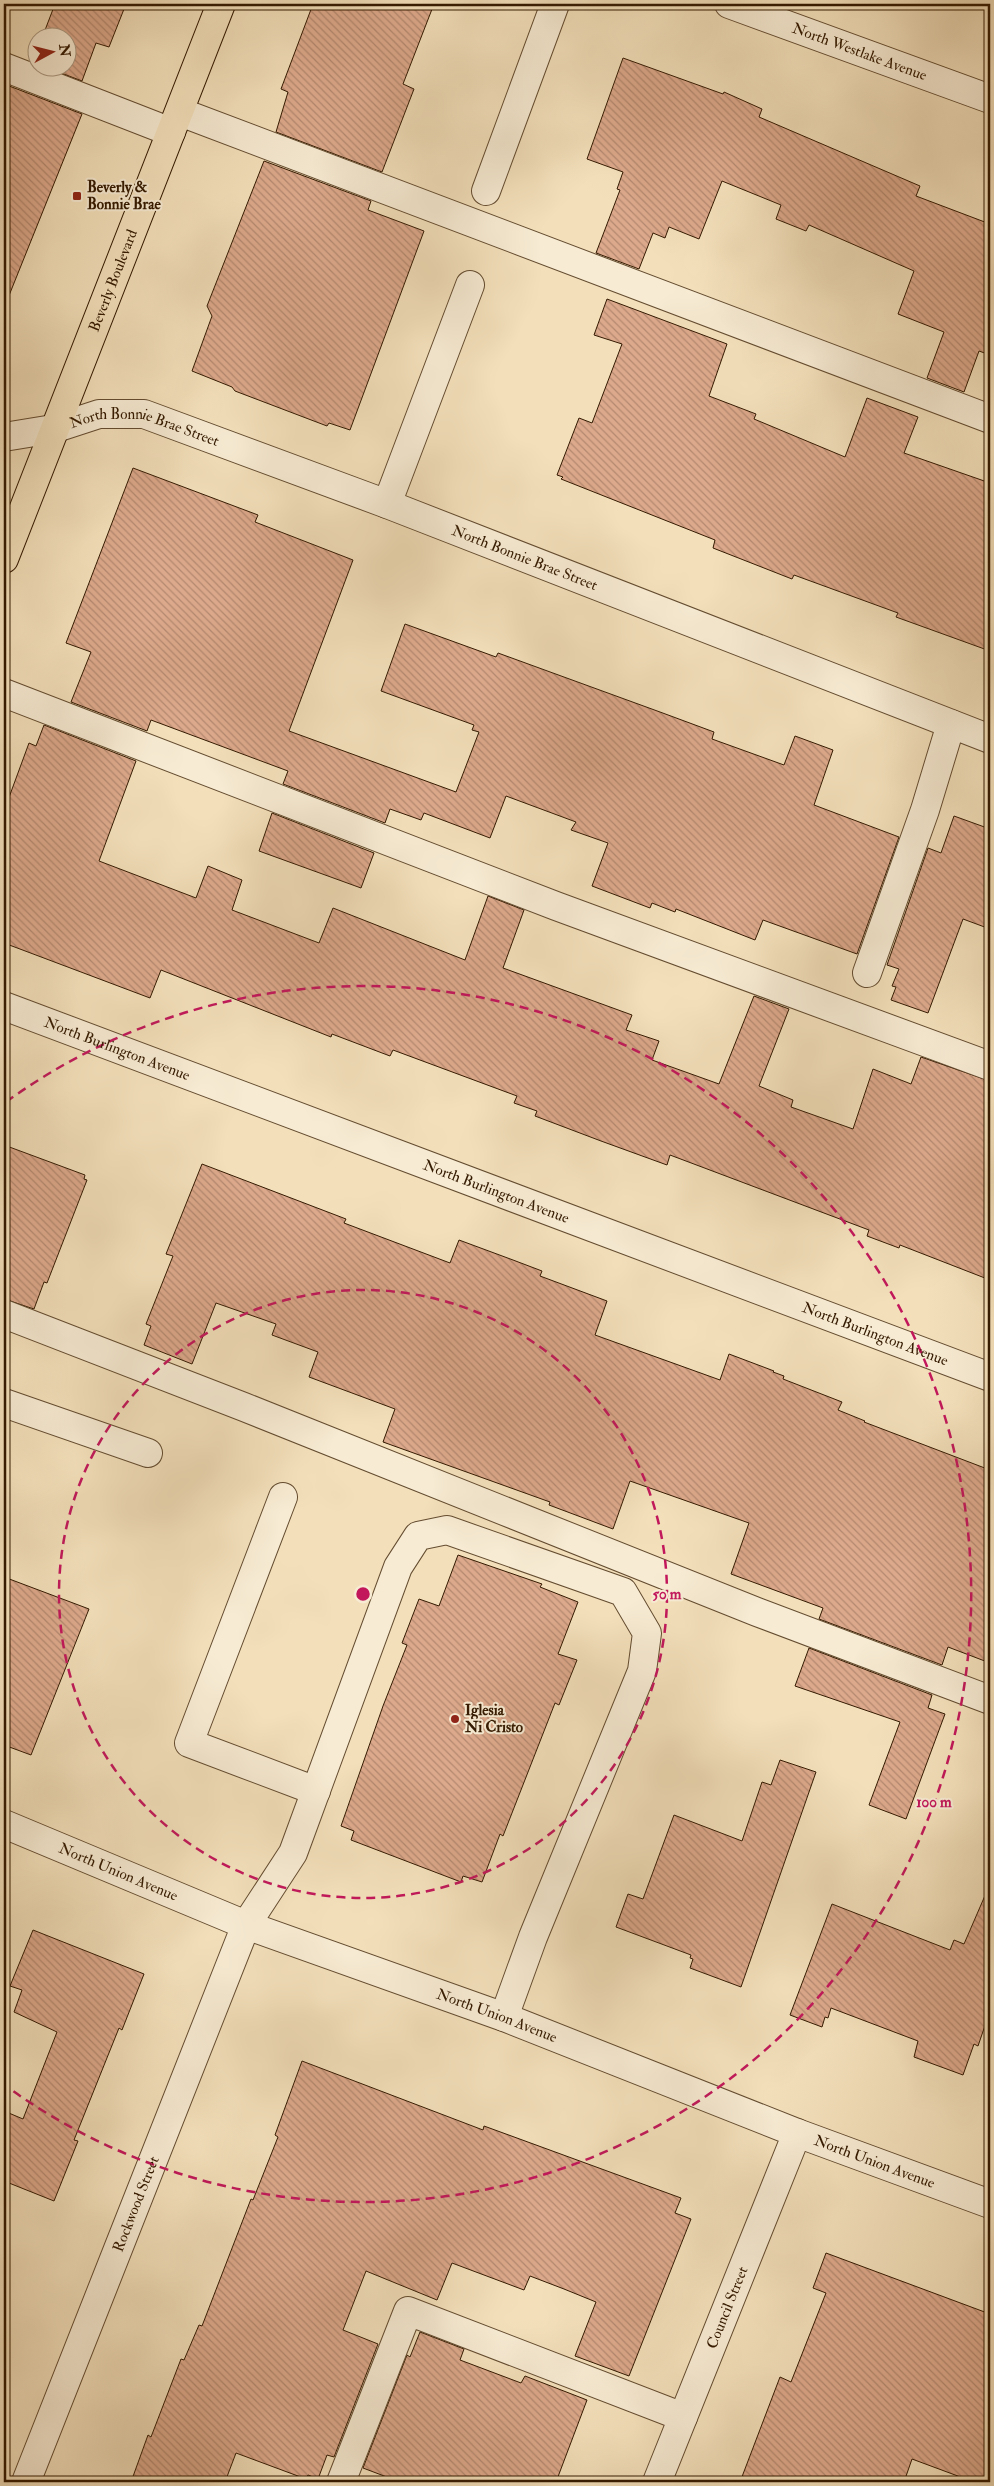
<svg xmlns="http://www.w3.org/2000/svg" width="994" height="2486" font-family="'IM FELL Double Pica',serif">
<defs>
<pattern id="building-back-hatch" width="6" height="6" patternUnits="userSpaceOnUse" patternTransform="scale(1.25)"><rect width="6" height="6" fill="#dda98c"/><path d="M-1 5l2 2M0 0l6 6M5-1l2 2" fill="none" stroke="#b48970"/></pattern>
</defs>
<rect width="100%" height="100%" fill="#f3e0bb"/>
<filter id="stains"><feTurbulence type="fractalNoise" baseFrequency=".004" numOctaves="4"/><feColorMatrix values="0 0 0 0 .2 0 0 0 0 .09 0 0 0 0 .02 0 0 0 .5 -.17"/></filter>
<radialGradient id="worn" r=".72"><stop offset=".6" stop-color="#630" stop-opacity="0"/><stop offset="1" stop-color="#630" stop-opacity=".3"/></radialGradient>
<path fill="url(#building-back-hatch)" stroke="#341a01" d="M 55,4 L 126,4 L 109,47 L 96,43 L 82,81 L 48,68 L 68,68 L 68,38 L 42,38 Z
M 313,4 L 434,4 L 403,84 L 414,89 L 382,172 L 276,132 L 288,92 L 281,89 Z
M 623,58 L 723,94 L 724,92 L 762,109 L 759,117 L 920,186 L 916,196 L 990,224 L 990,355 L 979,351 L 964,392 L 927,378 L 944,332 L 898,314 L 914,271 L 809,225 L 806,231 L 776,219 L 781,205 L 722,181 L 699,239 L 669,227 L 665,238 L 653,233 L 639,269 L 596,253 L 620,190 L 617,189 L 623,172 L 587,159 Z
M 4,84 L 82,114 L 6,303 L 4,302 Z
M 264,161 L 371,201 L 368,210 L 424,231 L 350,430 L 329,423 L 327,426 L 235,391 L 232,387 L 192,371 L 212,316 L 207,306 Z
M 607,299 L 727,344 L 709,396 L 756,414 L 754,419 L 845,457 L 867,398 L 918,417 L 904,453 L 990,483 L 990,651 L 896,617 L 898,613 L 794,575 L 792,579 L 713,548 L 715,540 L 561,479 L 563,477 L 557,475 L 579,418 L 592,423 L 622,344 L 594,335 Z
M 133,468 L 258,515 L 255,522 L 353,560 L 289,731 L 456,792 L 479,732 L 472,730 L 474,725 L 381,691 L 405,624 L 496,657 L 498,653 L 660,712 L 714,732 L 712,739 L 784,765 L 795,736 L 833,750 L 814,805 L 899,837 L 857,954 L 763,920 L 755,940 L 676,909 L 675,912 L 652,903 L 650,908 L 592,886 L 608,843 L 571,830 L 576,822 L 506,796 L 490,838 L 424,813 L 421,820 L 390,809 L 385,823 L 283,784 L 288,771 L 151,720 L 147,731 L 71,702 L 91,652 L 66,643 Z
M 44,725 L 136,761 L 99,861 L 196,898 L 208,866 L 242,880 L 232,910 L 319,943 L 333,908 L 465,960 L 488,896 L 524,910 L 503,968 L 632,1015 L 626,1030 L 659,1041 L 652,1060 L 719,1084 L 754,996 L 789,1009 L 759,1086 L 793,1100 L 791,1107 L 853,1129 L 873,1069 L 911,1084 L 921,1057 L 990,1081 L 990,1280 L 900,1245 L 899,1248 L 867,1236 L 869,1230 L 670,1155 L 667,1165 L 601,1141 L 535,1116 L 537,1111 L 514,1103 L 517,1096 L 393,1050 L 390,1056 L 332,1034 L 331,1037 L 161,970 L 150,998 L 4,943 L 4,811 L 29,743 L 36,746 Z
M 272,813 L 374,853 L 361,888 L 259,851 Z
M 954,816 L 990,829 L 990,929 L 963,919 L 928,1013 L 891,1000 L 896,987 L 892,986 L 899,969 L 887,965 L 928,848 L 941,853 Z
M 4,1145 L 85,1175 L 84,1179 L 87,1180 L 47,1283 L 44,1282 L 34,1309 L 4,1299 Z
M 202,1164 L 346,1219 L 344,1223 L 450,1263 L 459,1240 L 513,1260 L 542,1271 L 540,1276 L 607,1301 L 595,1335 L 720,1380 L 729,1354 L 774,1371 L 773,1372 L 784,1376 L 783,1379 L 842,1402 L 838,1410 L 865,1421 L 864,1422 L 990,1470 L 990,1663 L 948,1647 L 942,1665 L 819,1619 L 823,1608 L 731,1574 L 749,1523 L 630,1481 L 613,1529 L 549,1505 L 550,1502 L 383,1442 L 395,1409 L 309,1377 L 318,1352 L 272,1335 L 276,1324 L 216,1303 L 192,1364 L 144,1345 L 151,1326 L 146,1324 L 173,1256 L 166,1254 Z
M 458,1555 L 542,1584 L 540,1587 L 578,1602 L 558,1654 L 577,1660 L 559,1705 L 555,1703 L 503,1836 L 500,1834 L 482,1882 L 463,1876 L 461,1882 L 351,1840 L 354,1831 L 341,1826 L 383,1706 L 407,1645 L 402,1643 L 419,1599 L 439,1606 Z
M 4,1577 L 89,1609 L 31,1755 L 4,1745 Z
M 809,1648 L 932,1695 L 928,1708 L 945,1714 L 906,1819 L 869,1805 L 900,1722 L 795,1686 Z
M 780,1760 L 816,1772 L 741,1987 L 690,1968 L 693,1959 L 690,1958 L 691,1955 L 616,1927 L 628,1894 L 643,1899 L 674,1815 L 742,1841 L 762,1782 L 771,1785 Z
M 990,1884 L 990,2011 L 978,2046 L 974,2044 L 963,2075 L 914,2057 L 918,2041 L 831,2008 L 828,2018 L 825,2017 L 822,2027 L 790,2015 L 832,1904 L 950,1950 L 954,1940 L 964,1944 Z
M 33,1930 L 144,1974 L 122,2030 L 119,2028 L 74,2140 L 78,2141 L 54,2201 L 4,2181 L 4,2111 L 23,2119 L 57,2032 L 14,2012 L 22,1990 L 10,1986 Z
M 302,2061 L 483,2130 L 484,2126 L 681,2198 L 675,2213 L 691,2219 L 629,2376 L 575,2356 L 596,2302 L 564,2289 L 530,2276 L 524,2290 L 452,2263 L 437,2300 L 366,2271 L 343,2330 L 378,2344 L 334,2457 L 327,2455 L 318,2479 L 308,2475 L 306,2479 L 236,2453 L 225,2482 L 131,2482 L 148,2435 L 151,2437 L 181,2359 L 184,2360 L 199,2325 L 202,2326 L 251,2199 L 253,2200 L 278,2137 L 275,2135 Z
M 826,2253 L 990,2314 L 990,2482 L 974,2482 L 912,2459 L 904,2482 L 740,2482 L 780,2377 L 791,2382 L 826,2293 L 813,2288 Z
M 420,2332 L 464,2349 L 460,2360 L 521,2383 L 525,2376 L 587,2400 L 556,2482 L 400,2482 L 363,2468 L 407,2355 L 410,2357 Z"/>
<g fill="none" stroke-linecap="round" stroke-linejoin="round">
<g stroke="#644c30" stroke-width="30">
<g id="minor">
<path id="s1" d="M 729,4 L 990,99"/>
<path d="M 4,67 L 171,132"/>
<path d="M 180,112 L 990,419"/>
<path d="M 486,191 L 555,4"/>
<path id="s2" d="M 4,437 L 53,429 L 99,414 L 144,414 L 387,504 L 990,739"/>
<path d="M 387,504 L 470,285"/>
<path d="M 4,693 L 556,906 L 990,1066"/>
<path d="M 867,973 L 925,810 L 951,724"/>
<path id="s3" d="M 4,1006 L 990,1377"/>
<path d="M 4,1314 L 244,1407 L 757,1612 L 990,1700"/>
<path d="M 4,1403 L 148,1453"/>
<path d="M 283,1497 L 189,1743 L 316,1791"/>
<path id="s4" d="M 4,1824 L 246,1925 L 504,2017 L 797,2133 L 990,2204"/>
<path id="s5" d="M 26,2482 L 246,1925 L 293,1853 L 398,1567 L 418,1536 L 447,1530 L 623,1592 L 647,1633 L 642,1671 L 533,1937 L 504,2017"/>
<path d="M 341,2482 L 408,2311 L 683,2417"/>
<path id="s6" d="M 657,2482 L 797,2133"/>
</g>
</g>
<g stroke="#341a01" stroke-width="30">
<g id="major">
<path id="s7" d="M 4,559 L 221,4"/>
</g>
</g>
<use href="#minor" stroke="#f7ebd3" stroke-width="28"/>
<use href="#major" stroke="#f3e0bb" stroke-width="28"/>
</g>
<g fill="none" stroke="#c2185b" stroke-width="2.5" stroke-dasharray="9 6">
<circle cx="363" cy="1594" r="304"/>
<path d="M6 1102A608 608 0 1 1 6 2086"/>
</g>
<g fill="#8f2418" stroke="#f7ebd3" stroke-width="2">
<rect x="72" y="191" width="10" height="10" rx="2.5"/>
<circle cx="455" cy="1719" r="5"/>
</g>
<g text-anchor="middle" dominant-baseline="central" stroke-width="4" stroke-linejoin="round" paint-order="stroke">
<g font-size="15" fill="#341a01" stroke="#f7ebd3">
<text stroke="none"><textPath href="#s1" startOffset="139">North Westlake Avenue</textPath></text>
<text stroke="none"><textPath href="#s7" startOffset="299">Beverly Boulevard</textPath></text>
<text stroke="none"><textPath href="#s2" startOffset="145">North Bonnie Brae Street</textPath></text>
<text stroke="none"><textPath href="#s2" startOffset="550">North Bonnie Brae Street</textPath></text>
<text stroke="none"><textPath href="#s3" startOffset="121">North Burlington Avenue</textPath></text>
<text stroke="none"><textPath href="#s3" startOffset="526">North Burlington Avenue</textPath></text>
<text stroke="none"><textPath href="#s3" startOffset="931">North Burlington Avenue</textPath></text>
<text stroke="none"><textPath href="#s4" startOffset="124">North Union Avenue</textPath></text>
<text stroke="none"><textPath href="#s4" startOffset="529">North Union Avenue</textPath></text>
<text stroke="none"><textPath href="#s4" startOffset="934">North Union Avenue</textPath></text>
<text stroke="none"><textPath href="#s5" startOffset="299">Rockwood Street</textPath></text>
<text stroke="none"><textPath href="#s6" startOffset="188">Council Street</textPath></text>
</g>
<g font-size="15" font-weight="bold" fill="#341a01" stroke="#f7ebd3" text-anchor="start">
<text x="87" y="187">Beverly &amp;<tspan x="87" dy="17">Bonnie Brae</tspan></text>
<text x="465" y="1710">Iglesia<tspan x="465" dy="17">Ni Cristo</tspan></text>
</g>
</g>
<circle cx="363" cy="1594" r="8" fill="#c2185b" stroke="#f7ebd3" stroke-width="2.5"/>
<g font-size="15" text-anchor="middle" font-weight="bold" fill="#c2185b" stroke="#f7ebd3" stroke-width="4" stroke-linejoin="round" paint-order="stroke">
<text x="667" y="1599">50 m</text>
<text x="934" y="1807">100 m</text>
</g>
<rect width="994" height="2486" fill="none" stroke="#f3e0bb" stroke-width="20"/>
<rect x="5" y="5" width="984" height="2476" fill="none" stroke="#341a01" stroke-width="2.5"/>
<rect x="10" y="10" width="974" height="2466" fill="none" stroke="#341a01"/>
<g transform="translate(52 52) rotate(83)"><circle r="24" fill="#f7ebd3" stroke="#a9977f"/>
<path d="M0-4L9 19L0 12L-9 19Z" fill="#8f2418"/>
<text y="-8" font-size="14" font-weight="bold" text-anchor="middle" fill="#341a01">N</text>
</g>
<rect width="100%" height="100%" filter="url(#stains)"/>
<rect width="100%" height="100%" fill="url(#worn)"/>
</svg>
